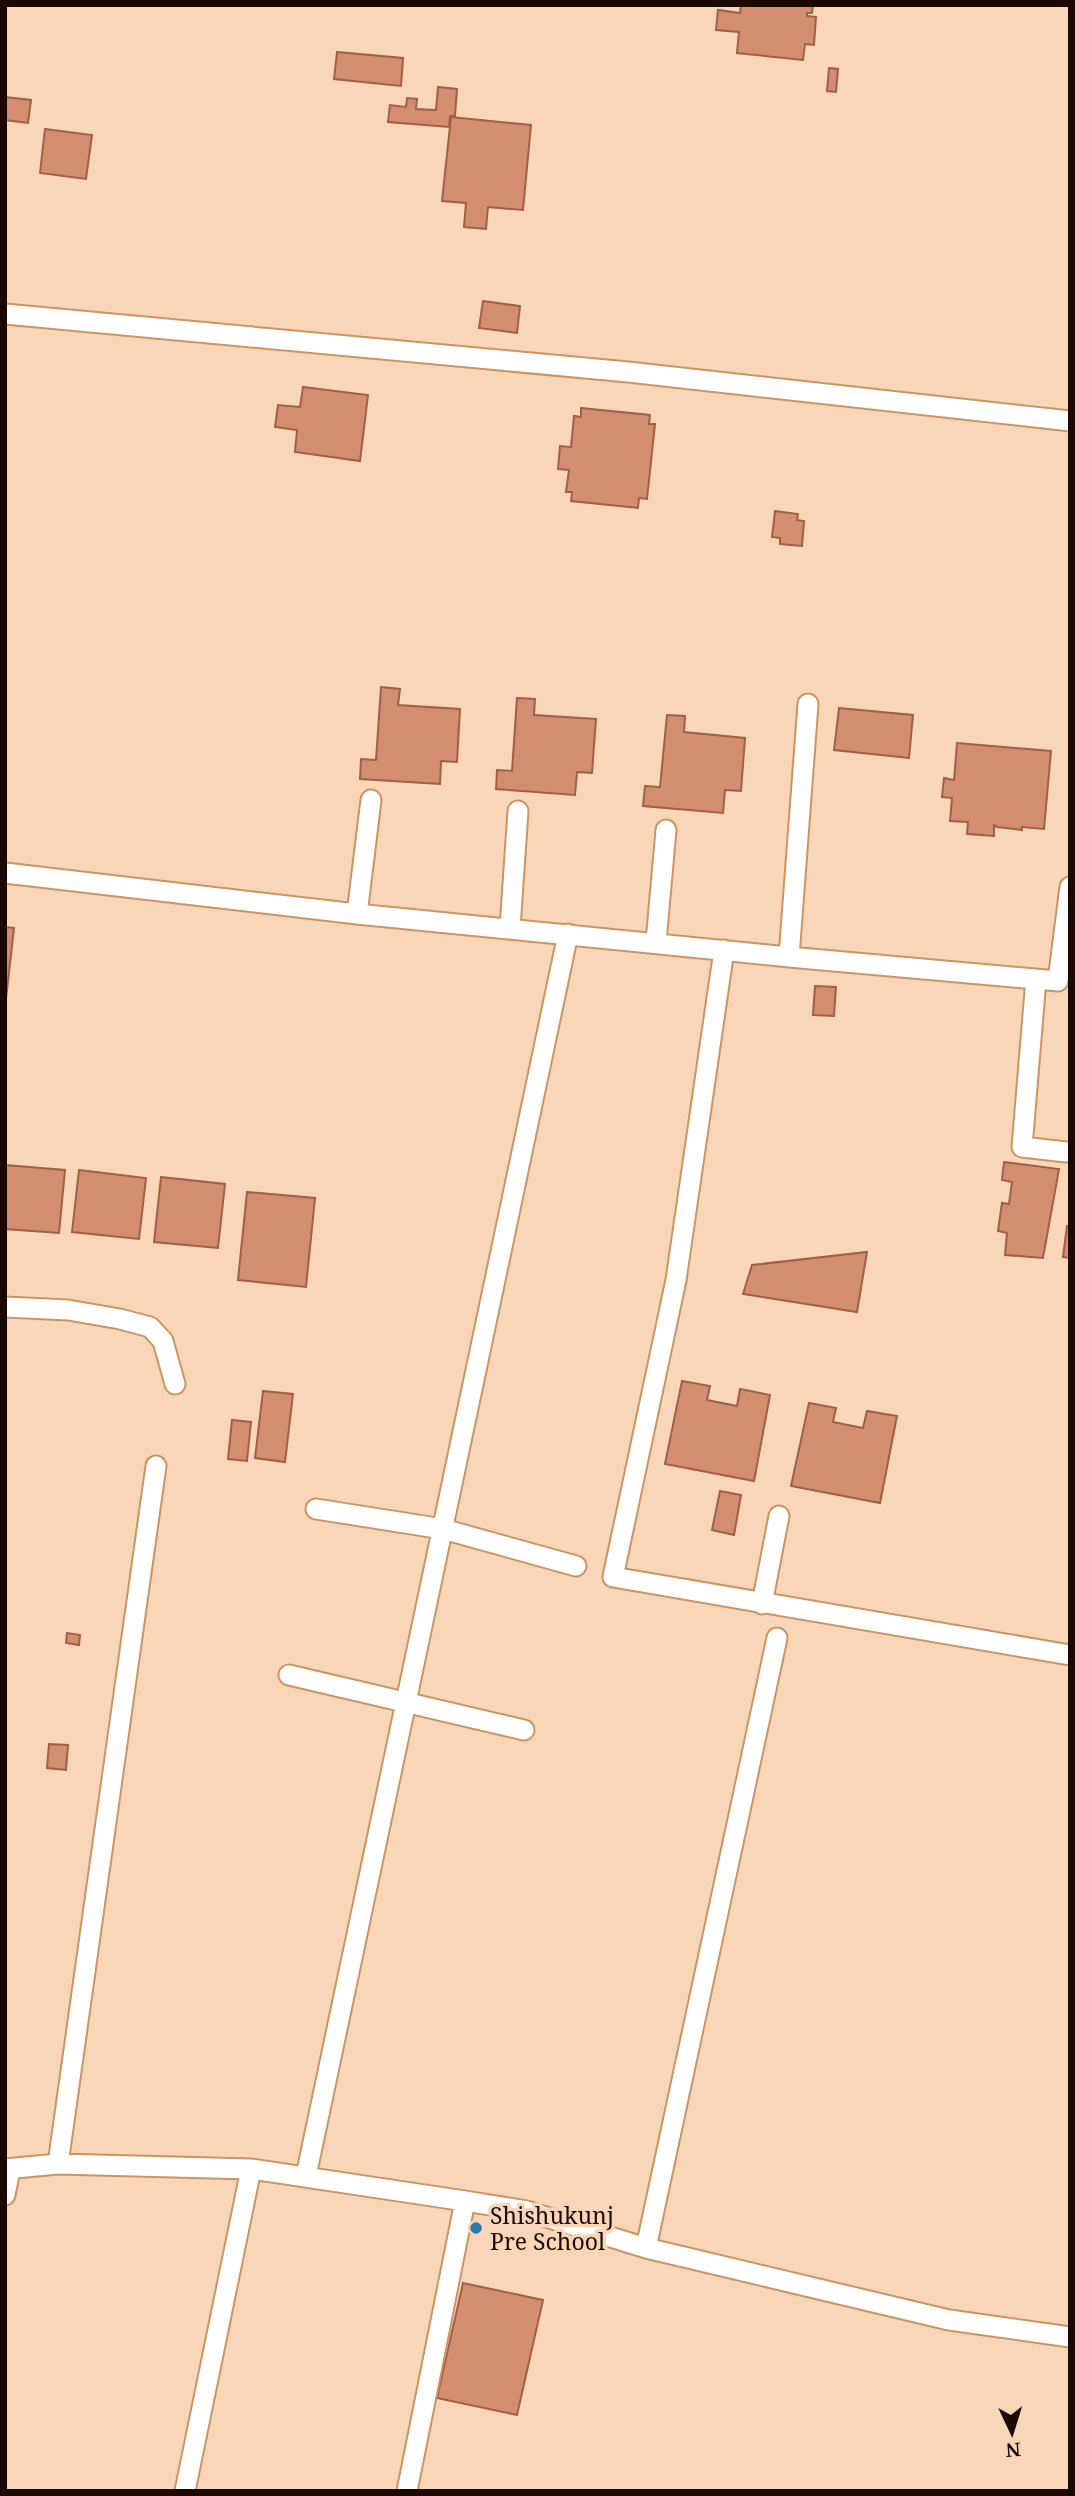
<svg xmlns="http://www.w3.org/2000/svg" width="1075" height="2496" font-family="'Noto Serif',serif">
<rect width="100%" height="100%" fill="#fad6b8"/>
<path fill="#d38d71" stroke="#a15f45" stroke-width="2" d="M 741,5 L 813,5 L 812,13 L 807,13 L 807,16 L 816,17 L 814,45 L 805,44 L 803,60 L 737,53 L 739,32 L 716,30 L 718,10 L 740,13 Z
M 337,52 L 403,58 L 401,86 L 334,79 Z
M 829,68 L 838,69 L 836,92 L 827,91 Z
M 438,87 L 457,89 L 455,116 L 450,116 L 449,127 L 388,122 L 390,105 L 406,107 L 407,98 L 417,99 L 416,109 L 436,110 Z
M 5,97 L 31,100 L 28,123 L 5,120 Z
M 451,117 L 531,125 L 523,210 L 488,207 L 486,229 L 464,227 L 466,203 L 442,201 Z
M 45,129 L 92,135 L 86,179 L 40,173 Z
M 483,301 L 520,306 L 517,333 L 479,328 Z
M 303,387 L 368,395 L 360,461 L 295,452 L 297,430 L 275,427 L 278,405 L 300,407 Z
M 581,408 L 650,415 L 649,424 L 655,424 L 647,499 L 639,498 L 638,508 L 571,501 L 572,492 L 566,492 L 569,470 L 558,469 L 560,446 L 571,447 L 574,416 L 581,417 Z
M 775,511 L 798,514 L 797,520 L 804,521 L 802,546 L 780,544 L 780,538 L 772,537 Z
M 381,687 L 400,689 L 398,705 L 460,709 L 457,762 L 441,761 L 440,784 L 360,779 L 361,759 L 376,760 Z
M 517,698 L 535,699 L 534,715 L 596,719 L 592,773 L 577,772 L 575,795 L 496,789 L 497,770 L 512,771 Z
M 839,708 L 913,715 L 909,758 L 834,750 Z
M 667,715 L 685,716 L 684,732 L 745,738 L 741,791 L 725,790 L 723,813 L 643,806 L 645,786 L 660,787 Z
M 957,743 L 1051,751 L 1044,829 L 1022,827 L 1022,830 L 997,827 L 994,825 L 994,836 L 967,834 L 968,822 L 950,821 L 952,798 L 942,797 L 944,778 L 954,780 Z
M 5,927 L 14,928 L 5,1008 Z
M 815,986 L 836,987 L 834,1016 L 813,1015 Z
M 1004,1162 L 1059,1169 L 1043,1258 L 1005,1255 L 1007,1233 L 998,1231 L 1002,1203 L 1009,1204 L 1012,1182 L 1002,1180 Z
M 5,1165 L 65,1170 L 59,1233 L 5,1229 Z
M 79,1170 L 146,1178 L 139,1239 L 72,1232 Z
M 161,1177 L 225,1184 L 218,1248 L 154,1242 Z
M 247,1192 L 315,1198 L 306,1287 L 238,1280 Z
M 1067,1226 L 1070,1226 L 1070,1258 L 1063,1257 Z
M 867,1252 L 857,1312 L 743,1294 L 752,1265 Z
M 682,1381 L 710,1386 L 707,1400 L 737,1406 L 740,1389 L 770,1395 L 754,1481 L 665,1464 Z
M 263,1391 L 293,1394 L 285,1462 L 255,1458 Z
M 809,1403 L 836,1408 L 833,1422 L 863,1428 L 867,1411 L 897,1416 L 880,1503 L 791,1486 Z
M 232,1420 L 251,1422 L 247,1461 L 228,1459 Z
M 720,1491 L 741,1495 L 734,1535 L 712,1530 Z
M 67,1633 L 80,1635 L 79,1645 L 66,1643 Z
M 49,1744 L 68,1745 L 66,1770 L 47,1768 Z
M 463,2283 L 543,2300 L 517,2415 L 437,2398 Z"/>
<g fill="none" stroke-linecap="round" stroke-linejoin="round">
<g stroke="#cc9462" stroke-width="23">
<path id="street" d="M 5,314 L 628,372 L 1070,421
M 5,873 L 357,914 L 789,957 L 1058,981 L 1070,887
M 357,914 L 371,800
M 510,928 L 518,811
M 656,942 L 666,830
M 724,950 L 676,1280 L 613,1577 L 1070,1655
M 789,957 L 808,704
M 1036,979 L 1022,1147 L 1066,1152
M 5,1307 L 68,1310 L 120,1319 L 150,1327 L 163,1341 L 175,1384
M 316,1509 L 443,1529 L 576,1566
M 762,1604 L 779,1516
M 289,1675 L 524,1730
M 58,2164 L 156,1466
M 5,2169 L 58,2164 L 251,2169 L 465,2201 L 527,2211 L 646,2248 L 949,2320 L 1070,2337
M 306,2176 L 568,934
M 5,2195 L 10,2170
M 646,2248 L 777,1638
M 185,2491 L 251,2169
M 407,2491 L 465,2201"/>
</g>
<use href="#street" stroke="#fff" stroke-width="19"/>
</g>
<circle fill="#2d79ac" stroke="#fad6b8" stroke-width="2.5" cx="476" cy="2228" r="7"/>
<g text-anchor="middle" dominant-baseline="central" stroke-width="7" stroke-linejoin="round" paint-order="stroke">
<g font-size="23" fill="#1b0800" stroke="#fad6b8" text-anchor="start">
<text x="490" y="2215">Shishukunj<tspan x="490" dy="26">Pre School</tspan></text>
</g>
</g>
<rect width="1075" height="2496" fill="none" stroke="#1b0800" stroke-width="14"/>
<g transform="translate(1012 2433) rotate(176)" stroke="#fad6b8" stroke-width="5" paint-order="stroke">
<path d="M0-5L12 26L0 18L-12 26Z" fill="#1b0800"/>
<text y="-10" font-size="19" font-weight="bold" text-anchor="middle" fill="#1b0800">N</text>
</g>
</svg>
